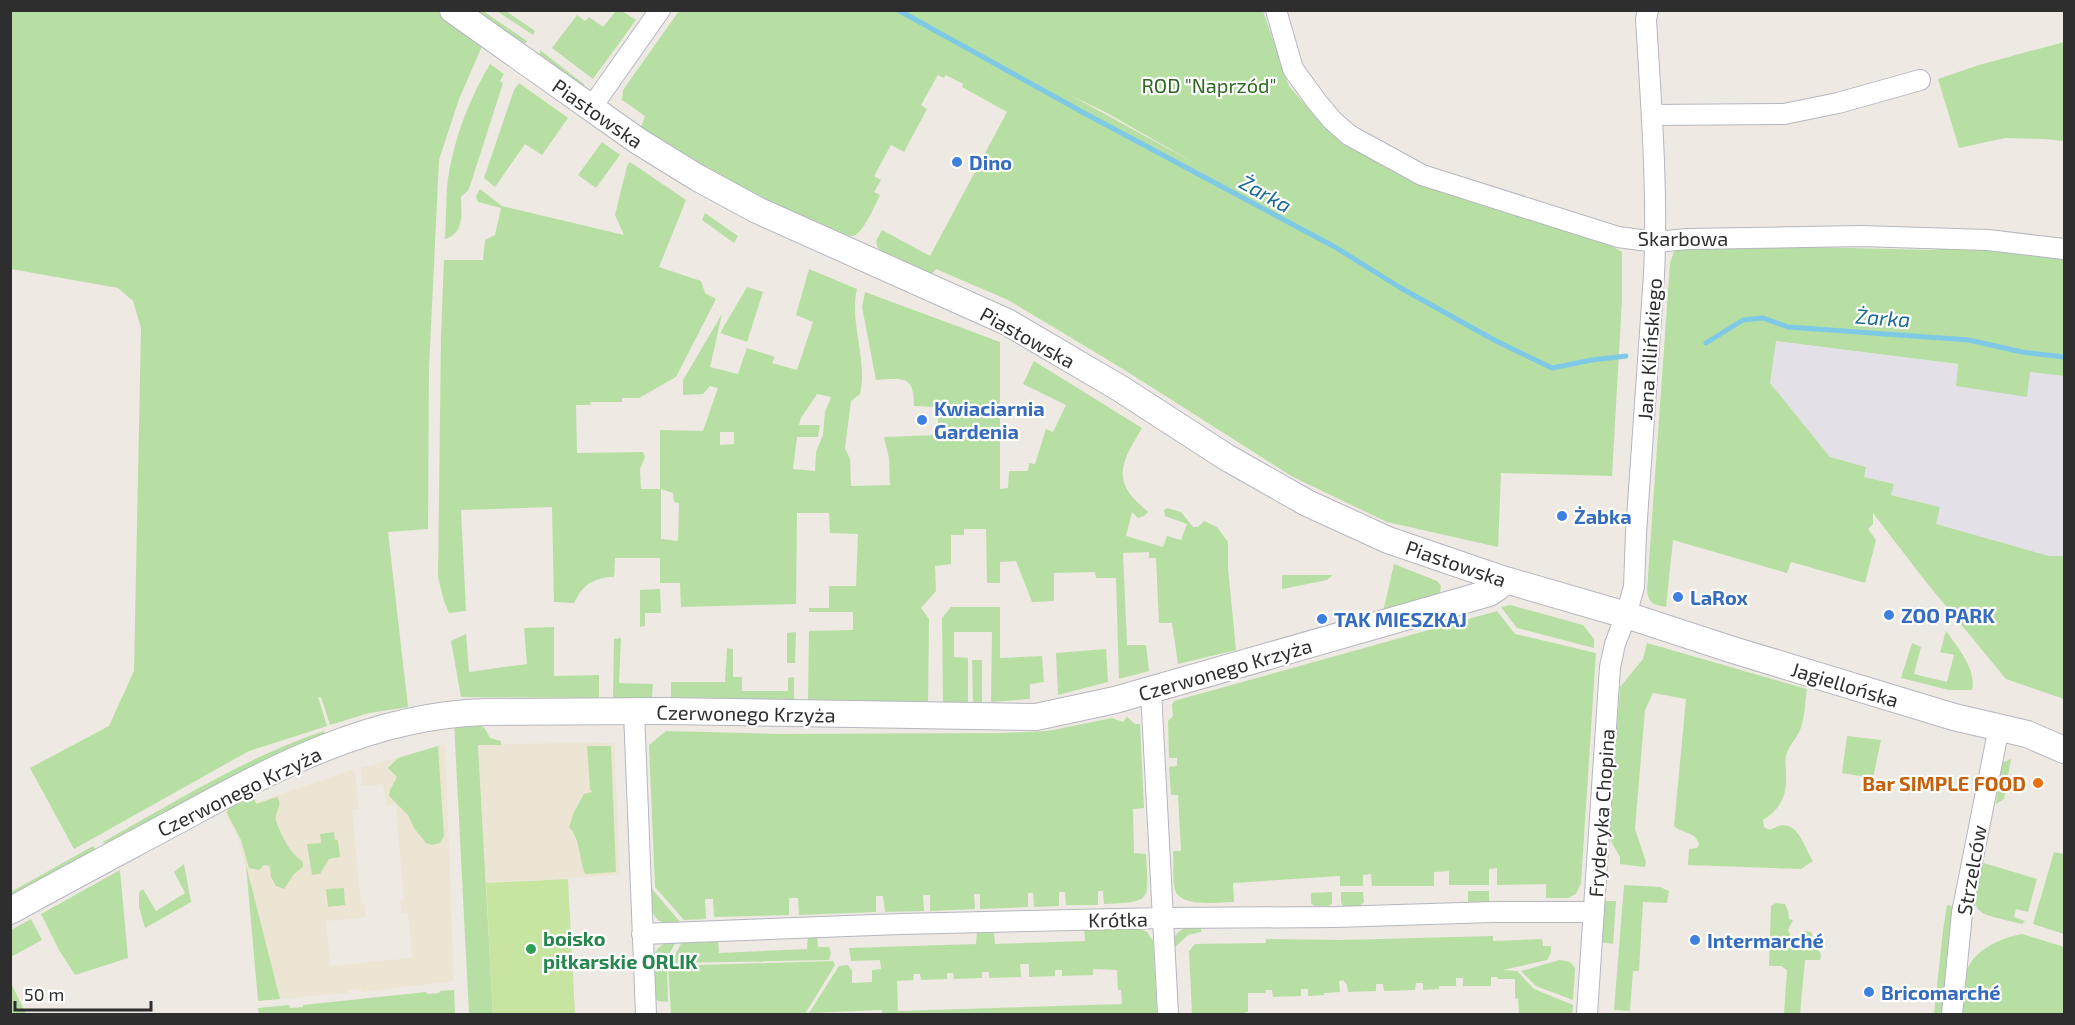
<svg xmlns="http://www.w3.org/2000/svg" width="2075" height="1025" font-family="'Exo 2',sans-serif">
<rect width="100%" height="100%" fill="#eee9e2"/>
<path fill="#e3e1e7" d="M 1775,341 L 1958,364 L 2027,397 L 2030,372 L 2064,376 L 2064,556 L 2049,556 L 1935,524 L 1940,507 L 1890,494 L 1864,477 L 1866,467 L 1830,457 L 1770,383 Z"/>
<path fill="#ede5d3" d="M 614,743 L 620,875 L 486,883 L 478,744 Z
M 445,744 L 454,981 L 362,992 L 361,989 L 349,990 L 348,993 L 280,999 L 239,841 L 225,813 L 227,806 L 253,791 L 257,802 L 355,769 L 359,808 L 352,810 L 361,904 L 365,905 L 366,917 L 326,921 L 330,966 L 412,958 L 408,913 L 402,913 L 400,901 L 404,900 L 396,805 L 386,806 L 383,784 L 362,786 L 361,768 Z"/>
<path fill="#b7dfa3" fill-rule="evenodd" d="M 10,11 L 437,11 L 483,44 L 459,99 L 439,160 L 429,368 L 428,529 L 388,532 L 408,707 L 369,713 L 330,725 L 321,697 L 318,697 L 327,726 L 249,751 L 74,849 L 30,768 L 109,726 L 134,671 L 141,328 L 133,301 L 118,288 L 11,269 Z
M 469,11 L 483,11 L 527,41 L 524,45 Z
M 497,11 L 506,11 L 535,31 L 533,35 Z
M 616,11 L 622,11 L 636,20 L 593,79 L 552,48 L 577,15 L 585,21 L 589,17 L 603,27 Z
M 679,11 L 1263,11 L 1289,86 L 1323,125 L 1350,145 L 1603,241 L 1622,252 L 1622,299 L 1612,476 L 1501,473 L 1498,547 L 1387,522 L 1293,477 L 1123,369 L 1008,300 L 936,269 L 932,274 L 884,253 L 878,248 L 876,241 L 882,230 L 930,256 L 1007,112 L 962,87 L 963,84 L 946,75 L 944,78 L 938,75 L 921,105 L 927,109 L 904,152 L 891,145 L 874,176 L 881,180 L 874,192 L 880,195 C 876,204 862,235 853,236 C 848,237 843,233 839,231 L 836,234 L 726,181 L 645,132 L 641,127 L 645,116 L 622,100 L 623,90 ZM 1070,95 L 1107,113 L 1198,165 Z
M 2064,42 L 2064,141 L 2044,139 L 2005,138 L 1959,148 L 1938,79 L 1979,65 Z
M 540,50 L 585,85 L 581,85 L 540,57 Z
M 490,64 L 504,74 L 500,81 L 503,83 L 469,189 L 461,197 C 461,214 465,233 445,239 C 446,222 446,204 447,187 C 452,144 468,101 490,64 Z
M 519,83 L 568,118 L 542,155 L 525,144 L 495,187 L 484,178 L 514,90 Z
M 602,142 L 620,155 L 596,188 L 578,175 Z
M 630,162 L 686,200 L 659,267 L 701,281 L 705,293 L 716,299 L 676,377 L 639,398 L 622,398 L 622,402 L 591,402 L 590,405 L 576,405 L 577,453 L 643,452 L 645,457 L 640,469 L 641,489 L 660,489 L 660,430 L 703,431 L 718,388 L 710,386 L 703,394 L 683,395 L 683,380 L 722,314 L 710,367 L 738,374 L 747,348 L 775,357 L 772,363 L 797,370 L 813,322 L 796,315 L 809,269 L 857,289 C 849,323 868,360 860,394 L 851,401 L 845,448 L 850,459 L 851,486 L 890,485 L 889,458 L 884,437 L 938,435 L 938,407 L 914,406 C 914,374 903,379 876,380 L 862,307 L 865,292 L 1000,342 L 1000,489 L 1008,488 L 1009,471 L 1028,471 L 1029,463 L 1035,464 L 1046,429 L 1053,432 L 1066,405 L 1023,384 L 1034,361 L 1142,428 C 1131,448 1114,469 1128,491 C 1133,499 1142,506 1148,512 L 1144,516 L 1138,518 L 1132,512 L 1126,536 L 1163,547 L 1167,536 L 1181,540 L 1187,524 L 1165,516 L 1164,510 L 1167,508 L 1181,512 L 1193,527 L 1198,527 L 1204,521 L 1217,527 L 1228,542 L 1228,568 L 1236,650 L 1178,664 L 1172,623 L 1159,623 L 1156,558 L 1149,558 L 1149,552 L 1123,553 L 1127,645 L 1146,645 L 1149,671 L 1119,679 L 1116,578 L 1096,578 L 1095,572 L 1054,573 L 1054,601 L 1032,602 L 1016,561 L 1000,562 L 1000,583 L 987,583 L 986,529 L 964,529 L 964,535 L 951,535 L 951,564 L 935,566 L 936,591 L 921,608 L 929,619 L 928,703 L 808,700 L 809,631 L 853,630 L 853,612 L 809,612 L 809,608 L 829,608 L 829,586 L 856,586 L 858,534 L 830,533 L 829,513 L 797,513 L 796,604 L 681,607 L 680,583 L 660,583 L 660,558 L 615,558 L 614,577 C 595,577 583,584 574,603 L 554,602 L 552,507 L 461,510 L 466,611 L 449,613 L 444,601 L 438,577 L 441,336 L 444,260 L 483,260 L 485,240 L 495,235 L 501,208 L 478,202 L 476,196 L 480,189 L 502,206 L 624,235 L 615,215 L 627,166 ZM 817,394 L 831,397 L 825,412 L 823,435 L 816,452 L 815,471 L 793,469 L 797,437 L 818,437 L 820,425 L 799,425 L 801,418 ZM 720,432 L 734,432 L 734,444 L 720,445 ZM 661,489 L 673,493 L 674,502 L 679,503 L 678,541 L 661,539 Z
M 705,213 L 738,236 L 734,243 L 702,220 Z
M 1683,246 L 1772,246 L 1932,250 C 1977,245 2021,253 2064,259 L 2064,376 L 2030,372 L 2027,397 L 1956,386 L 1958,364 L 1776,341 L 1770,383 L 1830,457 L 1866,467 L 1864,477 L 1894,484 L 1891,495 L 1940,507 L 1936,524 L 2049,556 L 2064,556 L 2064,699 L 2006,679 L 1926,582 L 1873,513 L 1873,524 L 1868,529 L 1876,540 L 1865,583 L 1791,562 L 1787,573 L 1673,540 L 1666,607 C 1654,605 1648,603 1647,590 L 1670,263 L 1674,252 Z
M 747,287 L 763,292 L 747,342 L 720,333 Z
M 1394,564 L 1437,581 L 1441,586 L 1440,593 L 1383,612 Z
M 1282,575 L 1333,575 L 1327,580 L 1282,589 Z
M 660,589 L 661,613 L 645,613 L 645,626 L 640,627 L 640,590 Z
M 1510,605 L 1583,625 L 1594,639 L 1594,648 L 1517,628 L 1501,607 Z
M 951,607 L 1000,607 L 1000,658 L 1042,656 L 1044,682 L 1030,684 L 1030,699 L 991,702 L 992,632 L 954,632 L 954,657 L 968,658 L 968,702 L 943,702 L 942,618 Z
M 1497,611 L 1515,634 L 1596,653 L 1581,883 L 1576,894 L 1568,898 L 1546,898 L 1546,884 L 1497,885 L 1497,868 L 1489,869 L 1489,885 L 1449,885 L 1449,871 L 1434,872 L 1434,886 L 1372,886 L 1371,874 L 1363,875 L 1363,886 L 1340,886 L 1340,876 L 1233,883 L 1234,902 C 1219,902 1181,908 1175,890 C 1172,879 1174,863 1173,851 L 1181,851 L 1178,795 L 1171,795 L 1169,767 L 1177,766 L 1177,758 L 1169,758 L 1168,721 L 1173,716 L 1172,705 L 1174,701 Z
M 554,627 L 554,676 L 599,675 L 599,698 L 461,697 L 451,641 L 466,634 L 469,672 L 527,664 L 524,628 Z
M 1946,631 C 1957,646 1977,670 1972,690 L 1949,690 L 1901,678 L 1912,643 L 1921,647 L 1914,674 L 1947,682 L 1954,655 L 1940,652 Z
M 796,632 L 795,663 L 787,663 L 787,633 Z
M 621,638 L 619,683 L 653,684 L 652,698 L 613,698 L 614,639 Z
M 1647,643 L 1807,689 C 1805,702 1805,718 1800,730 C 1796,740 1790,743 1786,755 C 1785,761 1786,767 1786,773 C 1787,795 1782,808 1763,820 L 1764,827 L 1770,830 C 1797,813 1803,846 1813,861 L 1801,869 L 1688,865 L 1689,849 L 1697,848 L 1699,844 C 1695,831 1683,834 1674,826 L 1686,699 L 1653,693 L 1645,710 L 1635,829 L 1646,862 L 1645,867 L 1620,864 L 1620,857 L 1609,838 L 1620,687 L 1643,659 Z
M 727,648 L 733,649 L 733,677 L 742,677 L 742,691 L 788,691 L 788,678 L 794,677 L 794,699 L 671,698 L 671,682 L 725,682 Z
M 1106,649 L 1108,682 L 1058,695 L 1056,653 Z
M 972,660 L 982,660 L 982,702 L 973,702 Z
M 1127,717 L 1135,724 L 1140,724 L 1144,808 L 1133,809 L 1134,853 L 1146,854 C 1148,901 1154,902 1104,904 L 1103,891 L 1098,891 L 1098,905 L 1066,905 L 1065,892 L 1059,892 L 1059,906 L 1034,907 L 1033,893 L 1028,893 L 1028,907 L 980,909 L 980,894 L 974,894 L 975,909 L 930,911 L 930,895 L 923,895 L 924,911 L 885,912 L 883,896 L 876,896 L 876,912 L 799,915 L 798,898 L 789,898 L 789,915 L 714,917 L 713,899 L 705,899 L 706,919 L 684,920 L 655,887 L 649,745 L 666,731 L 780,734 L 1004,733 L 1048,731 L 1112,718 L 1123,722 Z
M 454,722 L 479,723 L 485,729 L 490,738 L 501,741 L 501,745 L 478,745 L 493,1014 L 469,1014 Z
M 324,731 L 326,735 L 105,846 L 103,842 C 175,802 246,757 324,731 Z
M 1847,736 L 1881,740 L 1873,778 L 1842,773 Z
M 438,746 L 444,836 L 440,843 L 432,845 L 426,843 L 414,828 L 408,815 L 389,796 L 390,790 L 397,777 L 388,768 L 398,758 Z
M 587,746 L 611,746 L 616,872 L 585,874 C 579,859 580,837 569,827 L 574,812 L 584,794 L 592,792 L 590,789 Z
M 2011,759 L 2004,799 L 1996,804 L 2001,763 Z
M 252,793 L 256,804 L 277,797 C 284,805 274,812 276,821 C 282,837 289,852 303,862 L 303,867 L 294,874 L 284,889 L 276,886 L 271,877 L 270,866 L 264,865 L 259,870 L 249,868 L 241,840 L 227,813 L 229,807 Z
M 334,832 L 335,840 L 338,840 L 340,857 L 329,859 L 320,874 L 312,875 L 307,844 L 321,843 L 320,834 Z
M 93,846 L 97,851 L 11,904 L 11,892 Z
M 2054,852 L 2064,854 L 2064,934 L 2033,924 Z
M 1980,862 L 2037,879 L 2028,912 L 2016,909 L 2014,917 L 2025,921 L 2022,924 C 1969,911 1971,917 1980,862 Z
M 184,864 L 191,902 L 145,928 L 139,907 L 139,892 L 143,889 L 156,911 L 185,893 L 174,872 Z
M 246,865 L 280,999 L 258,1001 Z
M 120,870 L 128,958 L 75,975 L 59,950 L 41,914 Z
M 1624,885 L 1660,887 L 1669,891 L 1667,903 L 1643,902 L 1639,971 L 1633,971 L 1630,1011 L 1614,1010 Z
M 344,888 L 345,905 L 328,907 L 326,889 Z
M 650,889 L 652,889 L 681,923 C 652,926 652,915 650,889 Z
M 1468,891 L 1489,891 L 1489,905 L 1468,905 Z
M 1332,892 L 1332,903 L 1329,906 L 1314,906 L 1311,903 L 1311,893 Z
M 1341,892 L 1363,892 L 1364,902 L 1360,906 L 1343,906 L 1341,902 Z
M 1605,901 L 1616,901 L 1613,944 L 1601,942 L 1601,910 Z
M 1776,903 L 1785,904 L 1788,911 L 1789,919 L 1793,920 L 1788,930 L 1791,937 L 1799,939 L 1805,931 L 1811,932 L 1821,955 L 1820,960 L 1805,960 L 1800,1014 L 1784,1014 L 1787,970 L 1781,966 L 1769,966 L 1771,906 Z
M 1947,905 L 1953,906 L 1944,1014 L 1934,1014 L 1943,930 Z
M 31,919 L 42,940 L 11,957 L 11,930 Z
M 1202,924 L 1201,932 L 1188,935 L 1174,948 L 1172,941 C 1178,928 1188,926 1202,924 Z
M 1084,928 L 1139,928 L 1147,932 L 1153,941 L 1157,1014 L 825,1014 L 882,1013 L 882,1010 L 809,1013 L 839,966 L 848,965 L 852,971 L 852,983 L 872,982 L 872,970 L 881,969 L 880,960 L 851,961 L 849,948 L 976,944 L 977,932 L 994,932 L 995,944 L 1085,941 ZM 1020,964 L 1029,964 L 1029,977 L 1055,976 L 1055,970 L 1062,970 L 1062,976 L 1093,975 L 1093,969 L 1117,970 L 1118,990 L 1121,990 L 1122,1004 L 898,1011 L 897,981 L 913,980 L 914,974 L 920,974 L 921,980 L 947,979 L 947,973 L 953,973 L 954,979 L 982,978 L 982,972 L 989,972 L 989,978 L 1021,977 Z
M 808,934 L 817,936 L 818,947 L 829,947 L 831,953 L 829,960 L 671,963 L 683,940 L 718,938 L 719,953 L 807,949 Z
M 2022,934 L 2064,947 L 2064,1014 L 1960,1014 C 1962,1001 1962,985 1966,972 C 1974,950 2000,938 2022,934 Z
M 1493,936 L 1493,941 L 1542,939 L 1543,946 L 1551,946 L 1551,953 L 1547,960 L 1503,970 L 1517,971 L 1534,989 L 1573,1005 L 1572,1014 L 1472,1014 L 1519,1013 L 1518,999 L 1515,998 L 1515,979 L 1498,979 L 1497,977 L 1491,977 L 1491,986 L 1463,986 L 1463,978 L 1456,978 L 1456,986 L 1439,986 L 1439,989 L 1423,990 L 1423,983 L 1416,983 L 1415,990 L 1384,991 L 1383,984 L 1376,984 L 1376,991 L 1348,992 L 1347,985 L 1343,980 L 1339,981 L 1340,992 L 1324,993 L 1324,995 L 1308,996 L 1308,989 L 1301,989 L 1301,996 L 1273,997 L 1272,990 L 1266,990 L 1265,993 L 1248,993 L 1248,1012 L 1245,1012 L 1245,1014 L 1192,1014 L 1189,951 L 1195,944 L 1266,943 L 1266,939 L 1342,940 Z
M 677,940 L 665,962 L 653,962 C 653,948 665,941 677,940 Z
M 1560,960 L 1570,962 L 1575,968 L 1573,1000 L 1536,986 L 1521,971 Z
M 833,961 L 835,965 L 805,1014 L 671,1014 L 668,966 Z
M 652,968 L 667,968 L 668,1002 L 658,1001 L 654,996 Z
M 10,983 L 11,983 L 26,1014 L 11,1014 Z
M 454,990 L 455,1014 L 259,1014 L 258,1008 L 289,1005 L 290,1008 L 303,1007 L 303,1005 L 426,992 L 427,994 L 439,993 L 440,991 Z"/>
<path fill="#c7e5a0" d="M 568,879 L 575,1014 L 493,1014 L 486,883 Z"/>
<g fill="none" stroke-linecap="round" stroke-linejoin="round">
<path stroke="#7ec9e6" stroke-width="5" d="M 898,10 L 1084,113 L 1335,247 L 1399,287 L 1496,341 L 1552,368 L 1592,360 L 1626,356
M 1706,343 L 1743,320 L 1763,318 L 1788,327 L 1969,340 L 2022,352 L 2064,357"/>
<g stroke="#b5b7c0" stroke-width="22">
<path id="minor" d="M 1276,10 L 1293,69 L 1317,102 L 1332,120 L 1349,135 L 1422,175 L 1618,237 L 1656,242 L 1687,239 L 1860,236 L 1988,240 L 2064,249
M 591,108 L 660,10
M 1652,115 L 1784,114 L 1838,103 L 1920,80
M 1151,691 L 1168,1014
M 634,711 L 646,1014
M 642,934 L 900,924 L 1163,918 L 1336,917 L 1493,912 L 1594,912
M 1587,1014 L 1610,667 L 1615,644 L 1626,615 L 1634,587 L 1636,533 L 1654,275 C 1658,190 1651,104 1646,19 L 1648,10
M 1952,1014 L 1962,913 L 1999,727"/>
</g>
<g stroke="#b5b7c0" stroke-width="28">
<path id="tertiary" d="M 453,10 L 638,141 L 698,178 L 757,210 L 1007,322 L 1121,389 L 1226,457 L 1307,503 L 1388,540 L 1502,579 L 1626,615 L 1733,650 L 1954,717 L 2027,734 L 2064,750
M 10,911 C 64,881 117,853 171,824 C 270,770 370,715 486,712 L 664,711 L 1036,717 L 1115,700 L 1489,593 L 1498,587 L 1502,579"/>
</g>
<use href="#minor" stroke="#fff" stroke-width="20"/>
<use href="#tertiary" stroke="#fff" stroke-width="26"/>
</g>
<g fill="#3f7fe0" stroke="#fff" stroke-width="2">
<circle cx="957" cy="162" r="6"/>
<circle cx="922" cy="420" r="6"/>
<circle cx="1562" cy="516" r="6"/>
<circle cx="1678" cy="597" r="6"/>
<circle cx="1889" cy="615" r="6"/>
<circle cx="1322" cy="619" r="6"/>
<circle cx="1695" cy="940" r="6"/>
<circle cx="1869" cy="992" r="6"/>
</g>
<circle fill="#e8710a" stroke="#fff" stroke-width="2" cx="2038" cy="783" r="6"/>
<circle fill="#2e9e5b" stroke="#fff" stroke-width="2" cx="531" cy="949" r="6"/>
<g text-anchor="middle" dominant-baseline="central" stroke-width="4.5" stroke-linejoin="round" paint-order="stroke">
<g font-size="20" fill="#2f6722" stroke="#fff">
<text x="1209" y="85">ROD "Naprzód"</text>
</g>
<g font-size="20" fill="#2e2e2e" stroke="#fff">
<text transform="translate(598 113) rotate(35)">Piastowska</text>
<text x="1683" y="238">Skarbowa</text>
<text transform="translate(1028 337) rotate(29)">Piastowska</text>
<text transform="translate(1649 349) rotate(-86)">Jana Kilińskiego</text>
<text transform="translate(1456 563) rotate(19)">Piastowska</text>
<text transform="translate(1225 669) rotate(-16)">Czerwonego Krzyża</text>
<text transform="translate(1845 684) rotate(17)">Jagiellońska</text>
<text transform="translate(746 713) rotate(1)">Czerwonego Krzyża</text>
<text transform="translate(239 791) rotate(-26)">Czerwonego Krzyża</text>
<text transform="translate(1601 813) rotate(-86)">Fryderyka Chopina</text>
<text transform="translate(1971 870) rotate(-80)">Strzelców</text>
<text transform="translate(1118 919) rotate(-1)">Krótka</text>
</g>
<g font-size="20" font-weight="bold" fill="#366cbe" stroke="#fff" text-anchor="start">
<text x="969" y="162">Dino</text>
<text x="934" y="408">Kwiaciarnia<tspan x="934" dy="23">Gardenia</tspan></text>
<text x="1574" y="516">Żabka</text>
<text x="1690" y="597">LaRox</text>
<text x="1901" y="615">ZOO PARK</text>
<text x="1334" y="619">TAK MIESZKAJ</text>
<text x="1707" y="940">Intermarché</text>
<text x="1881" y="992">Bricomarché</text>
</g>
<g font-size="20" font-weight="bold" fill="#c56008" stroke="#fff" text-anchor="end">
<text x="2026" y="783">Bar SIMPLE FOOD</text>
</g>
<g font-size="20" font-weight="bold" fill="#27864d" stroke="#fff" text-anchor="start">
<text x="543" y="938">boisko<tspan x="543" dy="23">piłkarskie ORLIK</tspan></text>
</g>
<g font-size="21" font-style="italic" fill="#196a96" stroke="#fff">
<text transform="translate(1266 193) rotate(29)">Żarka</text>
<text transform="translate(1883 317) rotate(4)">Żarka</text>
</g>
</g>
<rect width="2075" height="1025" fill="none" stroke="#2e2e2e" stroke-width="24"/>
<path d="M15 1001v9h136v-9" fill="none" stroke="#2e2e2e" stroke-width="3"/>
<text x="24" y="1001" font-size="18" fill="#2e2e2e" stroke="#ffffff" stroke-width="4.5" paint-order="stroke">50 m</text>
</svg>
